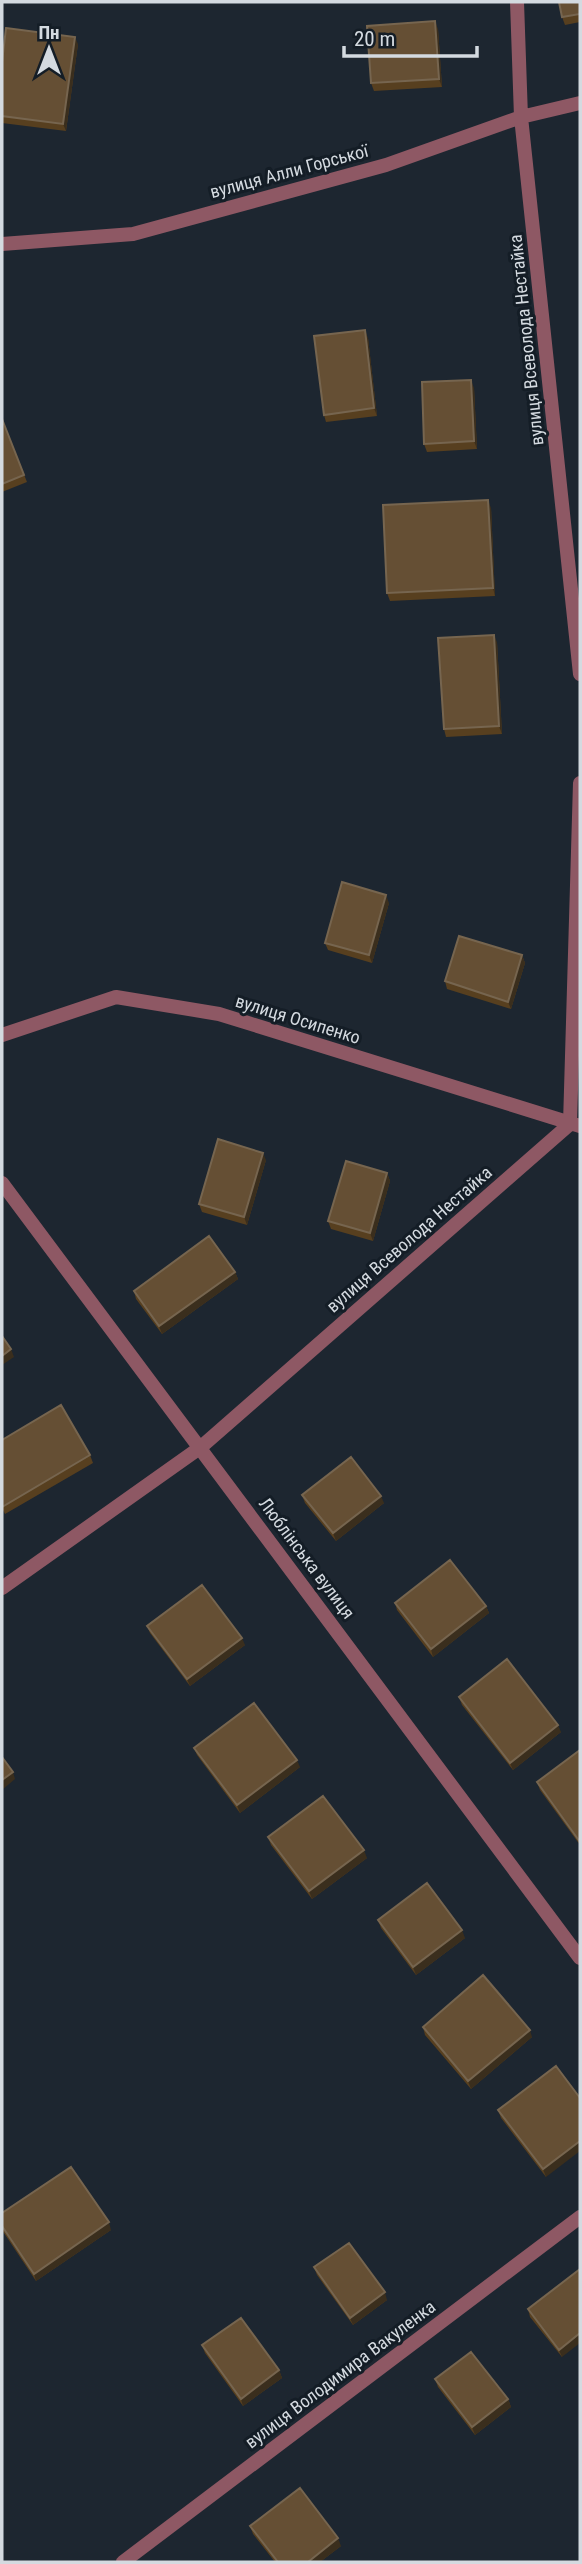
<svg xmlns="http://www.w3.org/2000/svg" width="582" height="2564" font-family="'Roboto Condensed',sans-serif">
<rect width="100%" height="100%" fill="#1d2630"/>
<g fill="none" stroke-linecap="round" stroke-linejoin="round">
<path stroke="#8e5864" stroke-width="14" d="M 517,2 L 521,117 L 580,674
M 2,244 L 133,234 L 386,165 L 521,117 L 580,103
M 2,1035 L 116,997 L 219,1014 L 580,1126
M 2,1183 L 580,1958
M 2,1588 L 201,1447 L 570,1124 L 580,783
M 123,2562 L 580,2217"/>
</g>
<path fill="#573f1f" d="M 580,2 L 580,22 L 565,25 L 562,17 Z
M 438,29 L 442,87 L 374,91 L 371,83 Z
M 78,44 L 66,131 L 2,123 L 2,62 Z
M 368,338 L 377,416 L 326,422 L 324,415 Z
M 474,388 L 477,449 L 427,452 L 424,444 Z
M 2,419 L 27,482 L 2,492 Z
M 491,508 L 495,596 L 390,601 L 387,593 Z
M 497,642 L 502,734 L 446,737 L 444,729 Z
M 389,903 L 372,963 L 328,950 L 325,943 Z
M 522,955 L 525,963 L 511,1009 L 447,989 L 445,981 Z
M 266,1160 L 247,1225 L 202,1212 L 199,1204 Z
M 387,1173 L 390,1181 L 373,1241 L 331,1229 L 328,1221 Z
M 235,1272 L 238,1279 L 162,1334 L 136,1299 L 134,1291 Z
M 2,1440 L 90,1455 L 93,1463 L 5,1514 L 2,1508 Z
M 302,1495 L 384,1503 L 336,1541 L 305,1503 Z
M 395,1603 L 486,1606 L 489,1613 L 433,1657 L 397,1610 Z
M 147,1626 L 245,1645 L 190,1686 L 150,1633 Z
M 459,1697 L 561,1732 L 513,1770 L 462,1705 Z
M 194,1748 L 300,1767 L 240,1813 L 197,1755 Z
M 580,1750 L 580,1845 L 540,1790 L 537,1782 Z
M 268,1837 L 367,1858 L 312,1899 L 271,1845 Z
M 378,1920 L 465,1938 L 416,1975 L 381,1928 Z
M 423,2027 L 532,2037 L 471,2089 L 425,2035 Z
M 556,2066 L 546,2177 L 501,2118 L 498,2110 Z
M 2,2213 L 111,2230 L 36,2281 L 2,2230 Z
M 314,2267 L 387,2300 L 353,2325 L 317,2275 Z
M 580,2269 L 562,2357 L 530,2317 L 528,2309 Z
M 202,2345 L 279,2370 L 282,2378 L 243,2406 L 205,2353 Z
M 435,2379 L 508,2399 L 511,2407 L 475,2435 L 438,2387 Z
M 250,2526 L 341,2546 L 320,2562 L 275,2562 L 253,2534 Z"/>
<path fill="#3a2e1d" d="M 435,21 L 438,29 L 442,87 L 439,79 Z
M 75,37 L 78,44 L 66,131 L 63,124 Z
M 365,330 L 368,338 L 377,416 L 374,408 Z
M 471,380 L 474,388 L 477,449 L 474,441 Z
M 488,500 L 491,508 L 495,596 L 493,588 Z
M 494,635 L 497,642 L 502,734 L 499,726 Z
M 386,895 L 389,903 L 372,963 L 369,955 Z
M 522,955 L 525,963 L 511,1009 L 508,1002 Z
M 263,1153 L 266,1160 L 247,1225 L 244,1217 Z
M 387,1173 L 390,1181 L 373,1241 L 370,1233 Z
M 235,1272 L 238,1279 L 162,1334 L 159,1326 Z
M 11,1349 L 14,1357 L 2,1365 L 2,1356 Z
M 381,1496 L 384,1503 L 336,1541 L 333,1533 Z
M 486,1606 L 489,1613 L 433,1657 L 431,1649 Z
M 242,1638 L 245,1645 L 190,1686 L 187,1679 Z
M 558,1725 L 561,1732 L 513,1770 L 510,1763 Z
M 297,1760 L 300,1767 L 240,1813 L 237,1805 Z
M 13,1772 L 15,1779 L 2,1790 L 2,1780 Z
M 364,1850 L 367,1858 L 312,1899 L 309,1891 Z
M 462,1930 L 465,1938 L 416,1975 L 413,1967 Z
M 530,2030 L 532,2037 L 471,2089 L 468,2081 Z
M 580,2141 L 580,2151 L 546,2177 L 543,2169 Z
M 109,2222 L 111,2230 L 36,2281 L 34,2274 Z
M 385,2292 L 387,2300 L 353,2325 L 350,2318 Z
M 580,2333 L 580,2343 L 562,2357 L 559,2350 Z
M 279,2370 L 282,2378 L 243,2406 L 241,2399 Z
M 508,2399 L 511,2407 L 475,2435 L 472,2427 Z
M 338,2538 L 341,2546 L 320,2562 L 308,2562 Z"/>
<path fill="#654f34" stroke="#76654f" stroke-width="2" d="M 559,2 L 580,2 L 580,14 L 562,17 Z
M 435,21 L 439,79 L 371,83 L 367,26 Z
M 6,28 L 75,37 L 63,124 L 2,116 L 2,62 Z
M 365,330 L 374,408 L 324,415 L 314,336 Z
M 471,380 L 474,441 L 424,444 L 422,382 Z
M 2,419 L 24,475 L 2,484 Z
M 488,500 L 493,588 L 387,593 L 383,505 Z
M 494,635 L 499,726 L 444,729 L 438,638 Z
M 342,882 L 386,895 L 369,955 L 325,943 Z
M 459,936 L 522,955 L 508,1002 L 445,981 Z
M 218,1139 L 263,1153 L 244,1217 L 199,1204 Z
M 346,1161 L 387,1173 L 370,1233 L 328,1221 Z
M 209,1236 L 235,1272 L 159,1326 L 134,1291 Z
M 2,1336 L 11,1349 L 2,1356 Z
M 61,1405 L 90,1455 L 2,1507 L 2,1440 Z
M 351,1457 L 381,1496 L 333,1533 L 302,1495 Z
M 450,1560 L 486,1606 L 431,1649 L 395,1603 Z
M 202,1585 L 242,1638 L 187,1679 L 147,1626 Z
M 507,1659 L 558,1725 L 510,1763 L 459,1697 Z
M 254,1703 L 297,1760 L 237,1805 L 194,1748 Z
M 580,1750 L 580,1842 L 537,1782 Z
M 2,1757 L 13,1772 L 2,1780 Z
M 323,1796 L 364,1850 L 309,1891 L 268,1837 Z
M 427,1883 L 462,1930 L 413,1967 L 378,1920 Z
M 483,1975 L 530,2030 L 468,2081 L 423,2027 Z
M 556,2066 L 580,2098 L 580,2141 L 543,2169 L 498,2110 Z
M 71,2167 L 109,2222 L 34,2274 L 2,2226 L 2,2213 Z
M 349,2243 L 385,2292 L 350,2318 L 314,2267 Z
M 580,2269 L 580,2333 L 559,2350 L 528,2309 Z
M 241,2318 L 279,2370 L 241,2399 L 202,2345 Z
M 471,2352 L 508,2399 L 472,2427 L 435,2379 Z
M 300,2488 L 338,2538 L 308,2562 L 278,2562 L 250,2526 Z"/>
<g text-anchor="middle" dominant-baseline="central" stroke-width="6" stroke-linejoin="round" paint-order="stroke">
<g font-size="18" fill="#d4dae0" stroke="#141d26">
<text transform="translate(289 171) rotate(-15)">вулиця Алли Горської</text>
<text transform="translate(526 340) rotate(-96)">вулиця Всеволода Нестайка</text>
<text transform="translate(298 1019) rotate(17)">вулиця Осипенко</text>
<text transform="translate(409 1239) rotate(-41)">вулиця Всеволода Нестайка</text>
<text transform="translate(307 1558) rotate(53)">Люблінська вулиця</text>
<text transform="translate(340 2374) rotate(-37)">вулиця Володимира Вакуленка</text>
</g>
</g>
<rect width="582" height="2564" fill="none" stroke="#d4dae0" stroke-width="7"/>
<g transform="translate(49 49)" stroke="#141d26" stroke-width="5" paint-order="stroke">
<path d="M0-5L12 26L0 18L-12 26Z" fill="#d4dae0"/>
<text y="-10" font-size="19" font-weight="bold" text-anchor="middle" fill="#d4dae0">Пн</text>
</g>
<path d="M344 46v10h133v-10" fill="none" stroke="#d4dae0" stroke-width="3.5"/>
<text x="354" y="46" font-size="21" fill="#d4dae0" stroke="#141d26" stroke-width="5" paint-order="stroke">20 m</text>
</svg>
